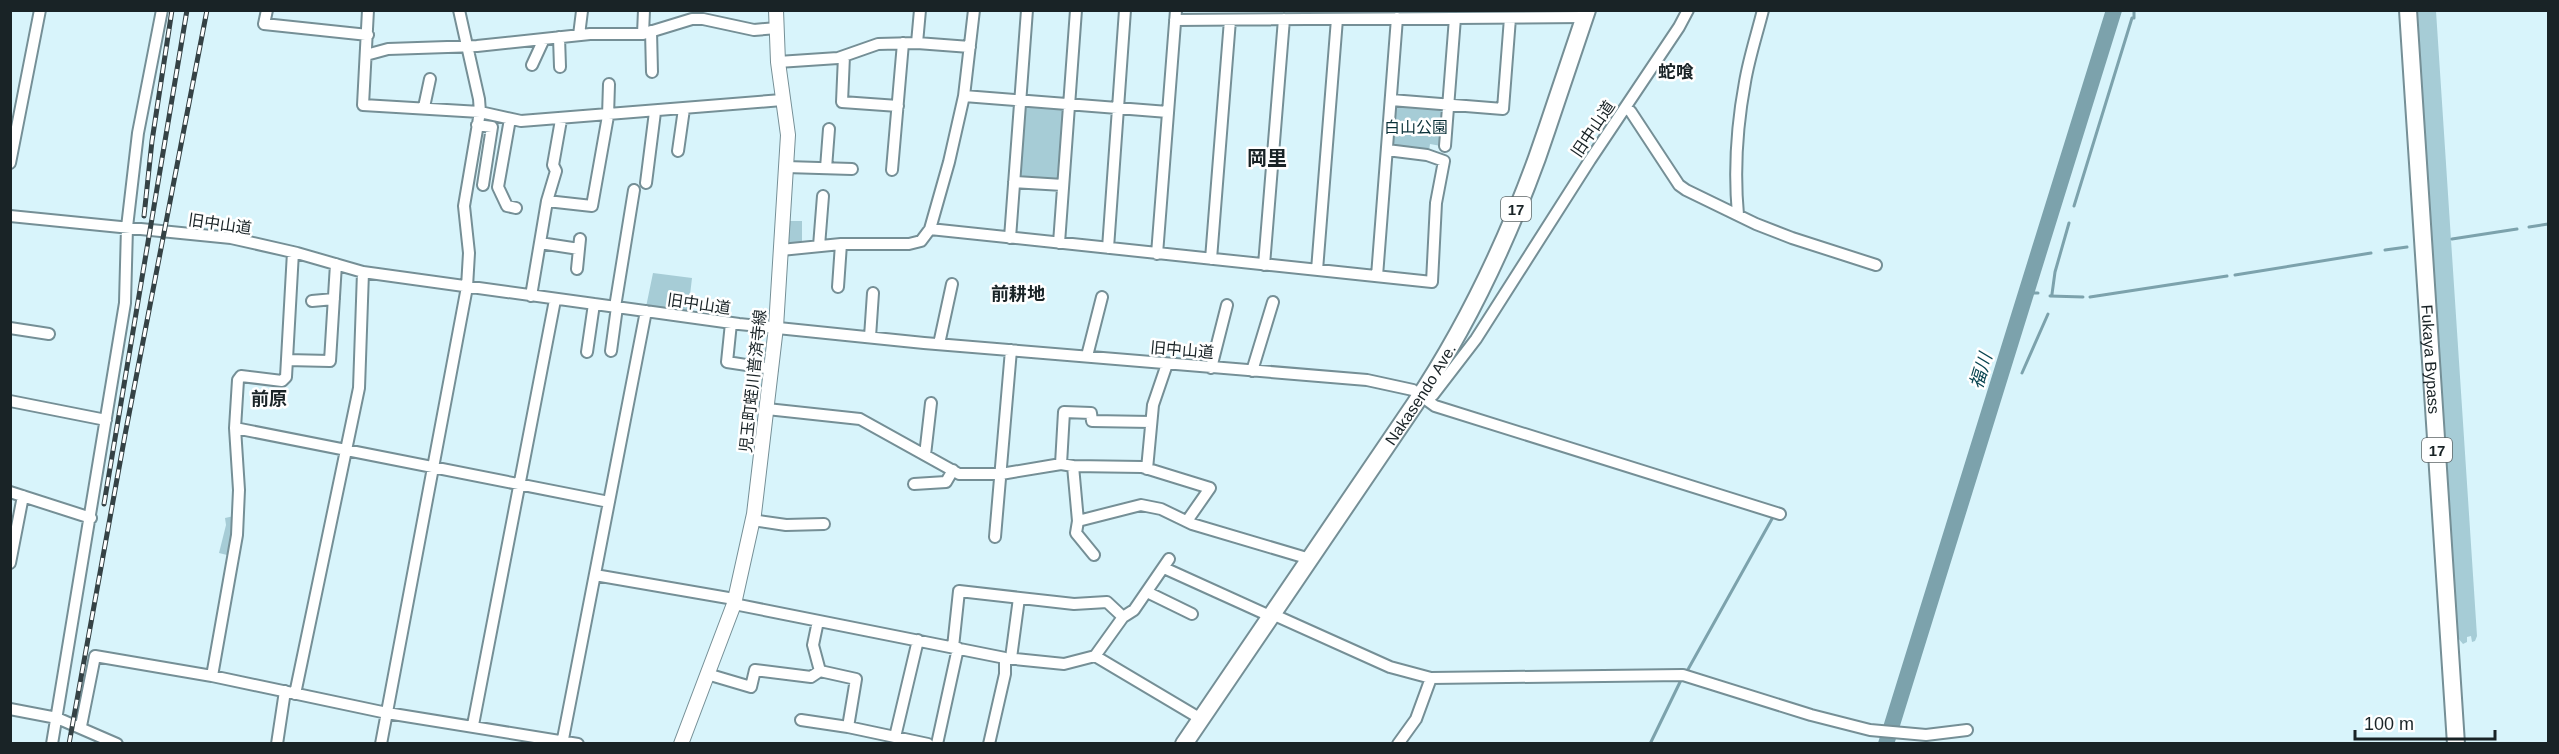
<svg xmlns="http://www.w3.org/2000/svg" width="2559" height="754" font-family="Helvetica,'Noto Sans JP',sans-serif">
<rect width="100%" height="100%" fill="#d8f4fb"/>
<path fill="#a6ccd6" d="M 2416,11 L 2436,11 L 2477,636 L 2475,641 L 2472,642 L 2471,636 L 2467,637 L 2467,642 L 2463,644 L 2458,638 L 2456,630 Z
M 1395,104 L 1445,107 L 1441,146 L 1430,144 L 1429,151 L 1391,146 Z
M 1024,105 L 1064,109 L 1057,179 L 1019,176 Z
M 787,221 L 802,221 L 802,242 L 785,244 Z
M 653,273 L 692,278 L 688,312 L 646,307 Z
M 234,516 L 231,556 L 219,553 L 226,525 L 225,518 Z"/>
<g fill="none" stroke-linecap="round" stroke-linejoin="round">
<path stroke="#7ca2ac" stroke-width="3" d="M 2074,206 L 2132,18 L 2134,18 L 2134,10
M 2529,227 L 2548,224
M 2452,239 L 2517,229
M 2385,250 L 2407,247
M 2235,275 L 2371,253
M 2026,293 L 2038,293
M 2052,294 L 2055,272 L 2069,223
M 2050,296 L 2083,297
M 2090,297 L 2227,276
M 2022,373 L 2048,314
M 1686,673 L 1773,517
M 1650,744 L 1682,678"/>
<path stroke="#7ca2ac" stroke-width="16" d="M 1886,744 L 2114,10"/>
<g stroke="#758f96" stroke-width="14">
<path id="minor" d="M 267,10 L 264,24 L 368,35
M 368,10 L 363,105 L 480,112 L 521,121 L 782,100
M 1175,20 L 1584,17
M 651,31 L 652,72
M 643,34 L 644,10
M 579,35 L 582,11
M 559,37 L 560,67
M 917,43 L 920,10
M 366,55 L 388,49 L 477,46 L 590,34 L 643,34 L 692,19 L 703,19 L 754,30 L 777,28
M 844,56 L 842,102 L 898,106
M 778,62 L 838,58 L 878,44 L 917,43 L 970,47
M 532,65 L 544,39
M 964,96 L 1168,112
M 1391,100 L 1503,109 L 1510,18
M 424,107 L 430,79
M 1626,107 L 1631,112 L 1679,185 L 1686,190 L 1756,224 L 1792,238 L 1876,265
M 510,119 L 498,187 L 507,206 L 516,208
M 477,125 L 492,127 L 483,185
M 1445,146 L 1455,18
M 678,151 L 684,109
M 10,163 L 40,10
M 786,167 L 852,169
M 826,168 L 829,129
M 892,170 L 903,43
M 1014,182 L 1063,185
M 646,183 L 655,112
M 547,201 L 556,171 L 553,165 L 561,120
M 1738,215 C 1734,171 1737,125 1745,82 C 1749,58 1757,34 1763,10
M 10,216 L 231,238 L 297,253 L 363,272 L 739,324 L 924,343 L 1367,380 L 1413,390 L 1435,406 L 1780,514
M 930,229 L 1432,282 L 1436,203 L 1444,161 L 1427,155 L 1387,150
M 1010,238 L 1027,10
M 540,243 L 579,249
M 1059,243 L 1076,10
M 819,246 L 823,196
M 1108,248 L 1125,10
M 781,250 L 841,244 L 909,244 L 921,241 L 930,229 L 949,162 L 964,96 L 974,10
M 1157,254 L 1176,10
M 1211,259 L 1230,20
M 1264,265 L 1284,19
M 577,269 L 580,239
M 1317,270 L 1337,19
M 1377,276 L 1397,18
M 838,287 L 841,244
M 531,296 L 547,201 L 592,206 L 608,116 L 609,84
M 312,301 L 334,299
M 615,307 L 634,190
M 731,323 L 727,362 L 772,369
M 10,328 L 49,334
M 870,337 L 873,293
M 939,344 L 952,284
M 611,351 L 617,307
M 587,352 L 594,304
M 1087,356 L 1102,297
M 287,360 L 330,361 L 336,264
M 1211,368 L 1227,305
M 1252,371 L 1273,302
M 1421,396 L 1429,397 L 1433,395 L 1476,339 L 1590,160 L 1679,27 L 1688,10
M 10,401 L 106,420
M 767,409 L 860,419 L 959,474 L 1001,474 L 1061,464 L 1073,466
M 235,428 L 609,502
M 925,455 L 931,403
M 1061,464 L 1064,412 L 1091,413 L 1092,421 L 1151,422
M 1147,469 L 1153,405 L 1167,364
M 914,484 L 946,482 L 953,470
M 10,492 L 91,518
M 752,520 L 786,525 L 824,524
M 1078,521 L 1076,533 L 1094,555
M 1187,521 L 1210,488 L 1142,467 L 1073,466 L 1078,521 L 1141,505 L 1161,509 L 1192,524 L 1310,559
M 995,537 L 1011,350
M 10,563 L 23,496
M 1164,568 L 1270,616
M 595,575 L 734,599
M 1147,592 L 1192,614
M 734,604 L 1005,658 L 1064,664 L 1095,656 L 1201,719
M 1272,614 L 1390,667 L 1431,678 L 1683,675 L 1811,715 L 1870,730 L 1926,735 L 1967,730
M 1123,617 L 1134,610 L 1169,559
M 818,621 L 813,645 L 820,671
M 953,647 L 959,591 L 1074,604 L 1107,602 L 1123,617 L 1095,656
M 1011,658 L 1019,598
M 707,674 L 751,687 L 755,670 L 811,677 L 820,671 L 856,679 L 848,727
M 212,676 L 237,535 L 239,490 L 235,428 L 238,380 L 241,376 L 282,381 L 286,377 L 293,252
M 295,694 L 359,388 L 363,272
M 10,709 L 57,718 L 117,744
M 801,720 L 848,727 L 928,744
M 473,725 L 555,300
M 81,726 L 95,656 L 212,676 L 387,713 L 578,744
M 895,737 L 918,640
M 52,744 L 125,303 L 127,227 L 138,133 L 162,10
M 277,744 L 285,691
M 381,744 L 467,287 L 469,253 L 464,206 L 480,112 L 479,99 L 459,10
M 562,744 L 646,311
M 937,744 L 958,648
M 989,744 L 1005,674 L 1005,658
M 1398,744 L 1416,719 L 1431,678"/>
</g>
<g stroke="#758f96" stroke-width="16">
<path id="major" d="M 681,744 L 734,604 L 754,514 L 776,327 L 788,135 L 778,62 L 776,10"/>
</g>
<g stroke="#758f96" stroke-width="20">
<g id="highway">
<path id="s1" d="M 2408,10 L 2456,744"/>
<path id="s2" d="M 1184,744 L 1415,404 C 1465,329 1506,243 1537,158 C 1554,109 1570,60 1587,10"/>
</g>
</g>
<use href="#minor" stroke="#fff" stroke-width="10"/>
<use href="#major" stroke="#fff" stroke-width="14"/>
<use href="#highway" stroke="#fff" stroke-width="16"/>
<g stroke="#354245" stroke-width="5">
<path id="rail" d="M 144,216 L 152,141 L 172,10
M 104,504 L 187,10
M 69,744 L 125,435 L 207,10"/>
</g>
<use href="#rail" stroke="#fff" stroke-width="3" stroke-dasharray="9" stroke-linecap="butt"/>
</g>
<g text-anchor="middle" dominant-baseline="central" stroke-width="5" stroke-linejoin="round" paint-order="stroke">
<g fill="#fff" stroke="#5e6567" stroke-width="1.5">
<rect x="1501" y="197" width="30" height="24" rx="4.5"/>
<rect x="2422" y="438" width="30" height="24" rx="4.5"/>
</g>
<g font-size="15" font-weight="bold" fill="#192326">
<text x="1516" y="209">17</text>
<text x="2437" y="450">17</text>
</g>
<g font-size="16" fill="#093038" stroke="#fff">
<text x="1416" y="127">白山公園</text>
</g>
<g font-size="16" fill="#192326" stroke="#fff">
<text transform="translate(1593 129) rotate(-56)">旧中山道</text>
<text transform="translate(220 224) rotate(8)">旧中山道</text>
<text transform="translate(699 304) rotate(8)">旧中山道</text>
<text transform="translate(1182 350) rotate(5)">旧中山道</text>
<text stroke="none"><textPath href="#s1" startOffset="350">Fukaya Bypass</textPath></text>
<text transform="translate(753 381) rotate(-84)">児玉町蛭川普済寺線</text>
<text stroke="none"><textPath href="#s2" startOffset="422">Nakasendo Ave.</textPath></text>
</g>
<g font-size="18" font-weight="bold" fill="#192326" stroke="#fff">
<text x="1676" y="72">蛇喰</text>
<text x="1018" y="294">前耕地</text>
<text x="269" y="399">前原</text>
</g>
<g font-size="18" font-style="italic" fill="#094551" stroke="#fff">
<text transform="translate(1981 371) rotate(-73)">福川</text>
</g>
<g font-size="20" font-weight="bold" fill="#192326" stroke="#fff">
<text x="1267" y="158">岡里</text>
</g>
</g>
<rect width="2559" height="754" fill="none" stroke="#192326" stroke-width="24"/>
<path d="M2355 730v9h140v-9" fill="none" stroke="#192326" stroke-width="3"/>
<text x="2364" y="730" font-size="18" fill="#192326" stroke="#ffffff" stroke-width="4.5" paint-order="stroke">100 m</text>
</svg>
